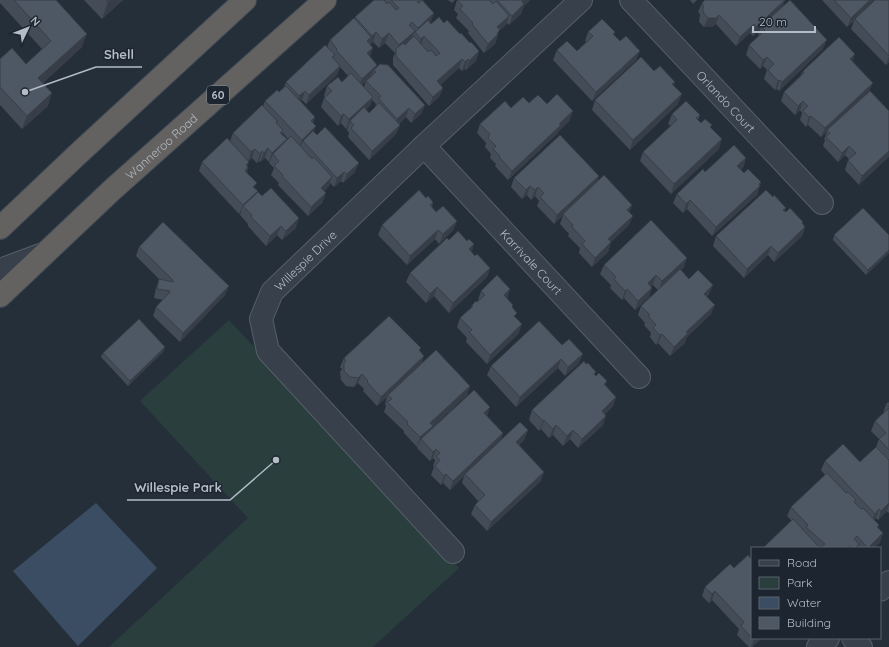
<svg xmlns="http://www.w3.org/2000/svg" width="889" height="647" font-family="Quicksand,sans-serif">
<rect width="100%" height="100%" fill="#252f3a"/>
<path fill="#2a3e3e" d="M 229,320 L 459,568 L 373,647 L 109,647 L 248,518 L 140,401 Z"/>
<path fill="#3b4d62" d="M 96,503 L 157,568 L 78,646 L 13,571 Z"/>
<g fill="none" stroke-linecap="round" stroke-linejoin="round">
<g stroke="#565f69" stroke-width="24">
<g id="minor">
<path id="s1" d="M 631,0 L 822,203"/>
<path id="s2" d="M 424,146 L 639,377"/>
<path d="M 0,270 L 43,254"/>
<path id="s3" d="M 453,552 L 268,351 L 261,319 L 272,292 L 424,146 L 581,0"/>
<path d="M 880,590 L 889,582"/>
<path d="M 853,638 L 861,647"/>
<path d="M 818,647 L 828,638"/>
</g>
</g>
<g stroke="#434c56" stroke-width="24">
<g id="trunk">
<path d="M 0,228 L 78,154 L 245,0"/>
<path id="s4" d="M 0,296 L 112,190 L 325,0"/>
</g>
</g>
<use href="#minor" stroke="#38414b" stroke-width="22"/>
<use href="#trunk" stroke="#636260" stroke-width="22"/>
</g>
<path fill="#434c57" fill-rule="evenodd" d="M 0,0 L 56,0 L 82,47 L 43,83 L 48,106 L 22,129 L 0,105 L 0,59 L 26,64 L 42,49 L 0,3 Z
M 84,0 L 123,0 L 102,19 Z
M 385,0 L 424,0 L 423,1 L 434,13 L 430,23 L 431,24 L 444,23 L 460,34 L 479,51 L 476,61 L 466,70 L 465,69 L 462,71 L 459,68 L 440,85 L 443,88 L 439,97 L 429,106 L 393,65 L 393,58 L 395,53 L 385,43 L 379,48 L 373,42 L 370,44 L 370,57 L 376,68 L 425,105 L 421,114 L 411,123 L 406,117 L 399,124 L 400,125 L 396,134 L 369,160 L 348,137 L 349,133 L 347,130 L 348,126 L 346,129 L 341,123 L 338,126 L 321,107 L 324,98 L 325,97 L 324,96 L 327,86 L 342,82 L 348,76 L 340,67 L 337,75 L 306,104 L 302,100 L 300,101 L 315,117 L 313,123 L 314,132 L 355,172 L 343,183 L 341,181 L 334,187 L 330,183 L 329,186 L 324,191 L 326,193 L 322,203 L 308,216 L 278,185 L 279,183 L 271,175 L 274,168 L 269,163 L 270,161 L 269,162 L 265,158 L 260,162 L 259,161 L 257,163 L 252,158 L 248,161 L 248,167 L 247,172 L 255,188 L 257,193 L 262,196 L 296,228 L 282,240 L 277,235 L 266,246 L 248,226 L 248,224 L 240,215 L 241,212 L 239,214 L 199,171 L 202,162 L 230,141 L 233,133 L 263,106 L 265,101 L 279,92 L 284,87 L 286,82 L 327,47 L 330,40 L 355,19 L 355,17 L 385,1 ZM 371,76 L 366,81 L 364,87 L 362,85 ZM 372,100 L 376,104 L 375,107 L 369,113 L 366,109 L 370,106 ZM 282,132 L 288,139 L 286,141 L 287,139 L 282,134 Z
M 448,0 L 455,0 L 452,3 Z
M 457,0 L 530,0 L 524,6 L 521,14 L 509,25 L 507,23 L 506,25 L 499,31 L 495,44 L 484,53 L 468,33 L 469,31 L 456,18 L 458,14 L 454,10 Z
M 690,0 L 697,0 L 693,4 Z
M 785,0 L 782,7 L 823,49 L 779,91 L 777,89 L 775,90 L 764,79 L 767,70 L 763,66 L 760,69 L 746,55 L 749,45 L 759,37 L 758,36 L 760,29 L 753,36 L 750,33 L 736,46 L 716,24 L 712,27 L 704,27 L 699,22 L 700,14 L 698,12 L 702,3 Z
M 822,0 L 889,0 L 889,62 L 886,65 L 851,29 L 854,21 L 847,27 Z
M 588,32 L 615,32 L 614,35 L 636,60 L 592,101 L 553,60 L 557,50 L 577,51 L 587,42 L 585,41 Z
M 853,61 L 870,91 L 889,111 L 859,185 L 845,170 L 848,160 L 849,159 L 845,155 L 838,162 L 823,146 L 825,140 L 824,139 L 827,132 L 821,137 L 808,125 L 806,127 L 800,120 L 802,113 L 800,110 L 795,115 L 781,101 L 784,92 L 800,76 L 803,71 Z
M 654,71 L 675,82 L 673,86 L 678,104 L 630,150 L 592,110 L 595,100 Z
M 529,103 L 547,104 L 570,120 L 559,131 L 557,134 L 508,180 L 495,166 L 496,164 L 490,158 L 491,154 L 485,147 L 486,143 L 477,133 L 480,124 L 511,108 Z
M 672,114 L 700,115 L 698,120 L 701,123 L 711,128 L 719,149 L 671,194 L 640,161 L 643,152 L 671,126 L 668,124 Z
M 746,158 L 743,168 L 740,170 L 744,173 L 761,182 L 757,195 L 712,236 L 687,209 L 683,213 L 673,203 L 677,194 L 705,172 Z
M 599,176 L 596,184 L 629,212 L 629,225 L 611,242 L 608,252 L 592,267 L 579,253 L 580,248 L 568,236 L 569,234 L 560,224 L 563,215 L 554,224 L 537,206 L 539,201 L 535,196 L 531,200 L 527,195 L 522,199 L 511,187 L 514,178 Z
M 773,197 L 786,208 L 784,211 L 802,224 L 805,227 L 802,236 L 774,262 L 768,255 L 744,278 L 713,246 L 716,236 Z
M 426,198 L 433,202 L 432,207 L 436,212 L 457,221 L 453,230 L 439,244 L 435,239 L 407,265 L 378,235 L 382,225 Z
M 834,235 L 889,235 L 889,253 L 866,275 L 833,240 Z
M 449,240 L 467,241 L 474,244 L 471,252 L 475,256 L 490,268 L 487,277 L 449,313 L 434,296 L 426,303 L 406,282 L 410,273 Z
M 139,247 L 225,295 L 180,342 L 153,316 L 156,307 L 163,300 L 154,298 L 156,288 L 159,279 L 136,256 Z
M 604,265 L 684,267 L 681,270 L 689,279 L 713,285 L 709,294 L 707,297 L 711,314 L 686,338 L 685,343 L 670,356 L 658,343 L 656,345 L 650,337 L 651,333 L 644,325 L 645,323 L 638,315 L 641,306 L 658,290 L 653,285 L 651,286 L 649,297 L 635,310 L 624,298 L 622,300 L 610,288 L 611,285 L 600,274 Z
M 510,289 L 507,298 L 512,308 L 515,317 L 519,333 L 487,364 L 466,342 L 467,338 L 457,327 L 460,318 L 471,308 L 472,305 L 479,301 L 478,300 L 481,291 Z
M 562,345 L 579,363 L 565,376 L 558,368 L 516,407 L 487,375 L 491,366 Z
M 165,347 L 163,352 L 128,386 L 101,357 L 103,353 Z
M 419,351 L 422,363 L 470,386 L 467,395 L 432,428 L 431,429 L 487,416 L 503,433 L 500,441 L 528,430 L 524,440 L 519,445 L 541,481 L 487,531 L 471,514 L 475,505 L 478,501 L 462,483 L 464,476 L 450,490 L 443,483 L 441,485 L 431,475 L 434,467 L 433,466 L 435,460 L 433,458 L 430,461 L 417,448 L 418,445 L 417,447 L 404,433 L 404,431 L 384,412 L 386,406 L 385,404 L 387,397 L 377,406 L 363,391 L 364,389 L 358,383 L 354,387 L 346,386 L 341,380 L 340,372 L 342,369 L 340,367 L 344,358 Z
M 595,375 L 596,376 L 607,381 L 605,385 L 616,397 L 613,406 L 605,414 L 603,425 L 578,448 L 570,439 L 563,446 L 553,435 L 549,438 L 541,429 L 539,431 L 529,420 L 532,410 Z
M 889,402 L 889,512 L 888,513 L 887,511 L 878,520 L 876,518 L 874,520 L 879,525 L 878,527 L 883,533 L 880,542 L 874,548 L 763,548 L 792,521 L 787,516 L 791,507 L 825,475 L 821,470 L 825,461 L 860,462 L 876,447 L 879,439 L 871,431 L 875,421 L 883,414 L 886,404 Z
M 730,564 L 752,638 L 762,638 L 752,647 L 749,647 L 737,635 L 739,629 L 712,600 L 709,603 L 702,596 L 705,587 Z"/>
<path fill="#373e47" d="M 111,0 L 123,0 L 102,19 L 108,2 Z
M 523,0 L 530,0 L 524,6 L 521,14 L 509,25 L 512,16 L 522,2 Z
M 785,0 L 781,9 L 761,26 L 760,29 L 753,36 L 756,27 Z
M 870,0 L 876,0 L 855,19 L 854,21 L 847,27 L 851,18 Z
M 434,13 L 431,22 L 417,35 L 416,33 L 418,28 Z
M 719,15 L 716,24 L 712,27 L 704,27 L 708,18 Z
M 509,16 L 506,25 L 499,31 L 495,44 L 484,53 L 488,44 L 497,27 Z
M 754,24 L 750,33 L 736,46 L 740,37 Z
M 415,31 L 411,40 L 396,54 L 399,45 Z
M 376,32 L 373,42 L 369,46 L 372,36 Z
M 389,33 L 385,43 L 379,48 L 382,39 Z
M 87,34 L 82,47 L 34,91 L 38,78 Z
M 424,36 L 421,46 L 418,48 L 421,39 Z
M 371,37 L 368,46 L 367,41 Z
M 827,40 L 823,49 L 779,91 L 782,82 Z
M 373,48 L 370,57 L 367,53 Z
M 479,51 L 476,61 L 466,70 L 469,61 Z
M 640,51 L 636,60 L 592,101 L 596,92 Z
M 855,54 L 852,63 L 850,59 Z
M 889,56 L 889,62 L 886,65 Z
M 767,57 L 763,66 L 760,69 L 763,60 Z
M 462,59 L 459,68 L 434,91 L 437,81 Z
M 468,59 L 465,69 L 462,71 L 465,62 Z
M 377,65 L 375,71 L 374,70 L 371,76 L 358,88 L 362,79 Z
M 340,66 L 337,75 L 306,104 L 309,95 Z
M 780,80 L 777,89 L 775,90 L 778,81 Z
M 873,83 L 869,92 L 827,130 L 827,132 L 821,137 L 825,128 Z
M 443,88 L 439,97 L 429,106 L 433,97 Z
M 305,91 L 302,100 L 296,105 L 299,96 Z
M 52,93 L 48,106 L 22,129 L 27,116 Z
M 682,94 L 678,104 L 630,150 L 633,140 Z
M 373,97 L 370,106 L 352,123 L 350,121 L 348,126 L 346,129 L 349,119 Z
M 803,101 L 800,110 L 795,115 L 798,106 Z
M 425,105 L 421,114 L 411,123 L 415,114 Z
M 409,108 L 406,117 L 394,128 L 397,119 Z
M 573,111 L 570,120 L 559,131 L 557,134 L 508,180 L 512,171 Z
M 344,114 L 341,123 L 338,126 L 341,116 Z
M 811,116 L 808,125 L 806,127 L 809,117 Z
M 315,117 L 312,126 L 311,121 Z
M 400,125 L 396,134 L 369,160 L 372,151 Z
M 316,126 L 312,136 L 303,141 L 300,147 L 298,149 L 302,140 Z
M 287,139 L 283,149 L 273,154 L 270,161 L 269,162 L 272,153 Z
M 722,139 L 719,149 L 671,194 L 674,184 Z
M 849,146 L 845,155 L 838,162 L 842,153 Z
M 268,148 L 265,158 L 260,162 L 264,153 Z
M 255,149 L 252,158 L 248,162 L 251,152 Z
M 262,151 L 259,161 L 257,163 L 260,154 Z
M 889,151 L 889,157 L 859,185 L 862,176 Z
M 746,158 L 743,168 L 734,176 L 737,166 Z
M 249,162 L 245,177 L 242,180 L 246,165 Z
M 359,163 L 355,172 L 343,183 L 347,174 Z
M 344,172 L 341,181 L 334,187 L 337,178 Z
M 599,176 L 595,185 L 554,224 L 557,215 Z
M 332,177 L 329,186 L 317,197 L 321,188 Z
M 761,182 L 757,195 L 712,236 L 716,227 Z
M 530,186 L 527,195 L 522,199 L 526,190 Z
M 538,187 L 535,196 L 531,200 L 535,190 Z
M 258,191 L 254,200 L 243,206 L 241,212 L 239,214 L 243,205 Z
M 326,193 L 322,203 L 308,216 L 311,207 Z
M 690,200 L 687,209 L 683,213 L 686,204 Z
M 632,205 L 629,214 L 627,210 Z
M 633,216 L 629,225 L 605,248 L 608,239 Z
M 299,218 L 296,228 L 282,240 L 286,231 Z
M 457,221 L 453,230 L 439,244 L 443,234 Z
M 281,226 L 277,235 L 266,246 L 270,236 Z
M 805,227 L 802,236 L 774,262 L 778,253 Z
M 438,230 L 435,239 L 407,265 L 410,256 Z
M 611,242 L 608,252 L 592,267 L 595,258 Z
M 474,244 L 471,254 L 469,249 Z
M 771,246 L 768,255 L 744,278 L 747,269 Z
M 889,250 L 889,253 L 866,275 L 868,270 Z
M 687,258 L 684,267 L 659,291 L 662,281 Z
M 490,268 L 487,277 L 449,313 L 453,303 Z
M 656,275 L 653,285 L 644,292 L 648,283 Z
M 713,285 L 709,294 L 700,303 L 704,294 Z
M 229,286 L 225,295 L 180,342 L 183,333 Z
M 437,287 L 434,296 L 426,303 L 430,294 Z
M 652,288 L 649,297 L 635,310 L 638,301 Z
M 510,289 L 507,299 L 504,295 Z
M 627,289 L 624,298 L 622,300 L 625,291 Z
M 715,305 L 711,314 L 686,338 L 685,343 L 670,356 L 674,347 L 686,332 Z
M 522,324 L 519,333 L 487,364 L 490,355 Z
M 662,334 L 658,343 L 656,345 L 660,335 Z
M 165,347 L 163,352 L 128,386 L 130,381 Z
M 583,354 L 579,363 L 565,376 L 568,367 Z
M 424,356 L 421,366 L 388,395 L 387,397 L 377,406 L 381,397 Z
M 561,359 L 558,368 L 516,407 L 520,397 Z
M 362,374 L 358,383 L 354,387 L 358,378 Z
M 470,386 L 467,395 L 432,428 L 429,435 L 421,439 L 417,447 L 420,437 L 430,423 Z
M 616,397 L 613,406 L 598,420 L 602,411 Z
M 490,407 L 487,417 L 484,413 Z
M 606,416 L 603,425 L 578,448 L 582,439 Z
M 544,420 L 541,429 L 539,431 L 543,421 Z
M 556,425 L 553,435 L 549,438 L 553,429 Z
M 528,430 L 524,440 L 513,451 L 516,442 Z
M 573,430 L 570,439 L 563,446 L 567,436 Z
M 503,433 L 500,443 L 465,474 L 464,476 L 450,490 L 453,481 Z
M 436,449 L 433,458 L 430,461 L 433,452 Z
M 544,472 L 541,481 L 487,531 L 491,522 Z
M 446,474 L 443,483 L 441,485 L 444,476 Z
M 889,503 L 889,505 L 887,511 L 878,520 L 881,511 Z
M 879,509 L 876,518 L 871,523 L 875,514 Z
M 883,533 L 880,542 L 874,548 L 868,548 Z
M 715,591 L 712,600 L 709,603 L 712,594 Z
M 755,638 L 762,638 L 752,647 L 751,647 L 754,640 Z"/>
<path fill="#4e5865" stroke="#373e47" d="M 14,0 L 56,0 L 87,34 L 38,78 L 52,93 L 27,116 L 0,87 L 0,59 L 12,48 L 26,64 L 51,41 Z
M 106,0 L 111,0 L 108,2 Z
M 374,0 L 384,0 L 387,4 L 389,2 L 396,10 L 399,8 L 391,0 L 419,0 L 417,2 L 419,3 L 422,0 L 434,13 L 418,28 L 412,22 L 409,25 L 415,31 L 399,45 L 389,33 L 382,39 L 376,32 L 372,36 L 355,17 Z
M 457,0 L 489,0 L 493,4 L 496,1 L 509,16 L 497,27 L 500,30 L 497,33 L 498,34 L 488,44 L 472,24 L 473,23 L 460,9 L 463,6 Z
M 497,0 L 523,0 L 522,2 L 524,4 L 512,16 Z
M 705,0 L 785,0 L 756,27 L 754,24 L 740,37 L 719,15 L 716,18 L 708,18 L 703,12 L 703,4 L 702,3 Z
M 790,0 L 827,40 L 782,82 L 780,80 L 778,81 L 768,70 L 774,64 L 767,57 L 763,60 L 749,45 L 765,30 L 761,26 Z
M 834,0 L 870,0 L 851,18 Z
M 875,0 L 889,0 L 889,56 L 855,19 Z
M 439,17 L 444,23 L 447,20 L 460,34 L 461,33 L 470,43 L 471,42 L 479,51 L 469,61 L 468,59 L 465,62 L 462,59 L 437,81 L 443,88 L 433,97 L 396,56 L 396,49 L 403,43 L 405,45 L 414,36 L 428,52 L 431,50 L 436,56 L 440,53 L 424,36 L 421,39 L 415,32 L 428,20 L 431,24 Z
M 354,18 L 371,37 L 367,41 L 373,48 L 367,53 L 377,65 L 362,79 L 336,50 L 337,49 L 330,40 Z
M 602,19 L 615,32 L 613,34 L 620,41 L 626,36 L 640,51 L 596,92 L 557,50 L 567,41 L 577,51 L 593,36 L 588,32 Z
M 839,37 L 855,54 L 850,59 L 873,83 L 825,128 L 811,116 L 809,117 L 803,111 L 808,106 L 803,101 L 798,106 L 784,92 L 804,73 L 803,71 Z
M 325,45 L 335,55 L 332,57 L 340,66 L 309,95 L 305,91 L 299,96 L 286,82 Z
M 641,57 L 654,71 L 660,66 L 675,82 L 672,84 L 682,94 L 633,140 L 595,100 Z
M 380,64 L 388,65 L 425,105 L 415,114 L 409,108 L 397,119 L 378,98 L 381,96 L 366,81 L 376,72 L 374,70 Z
M 351,73 L 373,97 L 349,119 L 344,114 L 341,116 L 324,98 L 332,91 L 327,86 L 338,77 L 342,82 Z
M 286,86 L 315,117 L 311,121 L 316,126 L 302,140 L 265,101 L 277,90 L 279,92 Z
M 870,91 L 889,111 L 889,151 L 862,176 L 848,160 L 856,153 L 849,146 L 842,153 L 826,137 L 830,133 L 827,130 Z
M 557,94 L 573,111 L 559,124 L 561,125 L 512,171 L 499,157 L 500,156 L 493,149 L 496,146 L 488,138 L 490,134 L 480,124 L 505,101 L 511,108 L 523,97 L 529,103 L 538,95 L 547,104 Z
M 686,101 L 700,115 L 696,118 L 701,123 L 705,119 L 712,125 L 710,127 L 722,139 L 674,184 L 643,152 L 677,120 L 672,114 Z
M 379,103 L 400,125 L 372,151 L 351,128 L 354,125 L 350,121 L 364,107 L 369,113 Z
M 262,105 L 277,121 L 276,123 L 283,130 L 280,133 L 287,139 L 272,153 L 268,148 L 264,153 L 262,151 L 260,154 L 255,149 L 251,152 L 233,133 Z
M 325,127 L 359,163 L 347,174 L 344,172 L 337,178 L 303,141 L 313,131 L 317,135 Z
M 560,135 L 599,176 L 557,215 L 540,197 L 544,193 L 538,187 L 535,190 L 530,186 L 526,190 L 514,178 Z
M 291,136 L 312,159 L 314,157 L 332,177 L 321,188 L 326,193 L 311,207 L 282,176 L 283,175 L 274,166 L 279,161 L 273,154 Z
M 227,138 L 249,162 L 246,165 L 248,167 L 245,171 L 257,183 L 253,187 L 258,191 L 243,205 L 202,162 Z
M 734,145 L 746,158 L 737,166 L 744,173 L 748,169 L 761,182 L 759,184 L 760,186 L 716,227 L 690,200 L 686,204 L 677,194 L 703,169 L 705,172 Z
M 604,175 L 632,205 L 627,210 L 633,216 L 608,239 L 611,242 L 595,258 L 582,244 L 585,241 L 572,227 L 573,225 L 563,214 Z
M 271,188 L 299,218 L 286,231 L 281,226 L 270,236 L 251,217 L 252,215 L 243,206 L 258,192 L 262,196 Z
M 419,190 L 426,198 L 428,196 L 433,202 L 430,205 L 436,212 L 443,206 L 457,221 L 443,234 L 438,230 L 410,256 L 382,225 Z
M 766,190 L 773,197 L 774,195 L 786,208 L 783,210 L 786,212 L 790,208 L 803,222 L 802,223 L 805,227 L 778,253 L 771,246 L 747,269 L 716,236 Z
M 863,208 L 889,235 L 889,250 L 868,270 L 834,235 Z
M 651,220 L 687,258 L 662,281 L 656,275 L 648,283 L 652,288 L 638,301 L 627,289 L 625,291 L 614,279 L 616,277 L 604,265 Z
M 163,222 L 229,286 L 183,333 L 156,307 L 169,293 L 170,291 L 157,289 L 159,279 L 173,282 L 173,280 L 139,247 Z
M 458,231 L 467,241 L 469,239 L 474,244 L 469,249 L 475,256 L 477,254 L 490,268 L 453,303 L 437,287 L 430,294 L 410,273 L 447,238 L 449,240 Z
M 680,269 L 689,279 L 698,270 L 713,285 L 704,294 L 715,305 L 686,332 L 688,333 L 674,347 L 662,334 L 660,335 L 653,328 L 656,325 L 648,316 L 650,315 L 641,306 Z
M 497,275 L 510,289 L 504,295 L 513,305 L 512,307 L 517,313 L 514,316 L 522,324 L 490,355 L 469,332 L 472,330 L 460,318 L 473,306 L 472,305 L 476,301 L 477,302 L 485,295 L 481,291 Z
M 389,316 L 421,348 L 419,350 L 424,356 L 381,397 L 367,382 L 368,381 L 362,374 L 358,378 L 350,377 L 344,371 L 344,363 L 346,361 L 344,358 Z
M 139,319 L 165,347 L 130,381 L 103,353 Z
M 539,321 L 562,345 L 569,339 L 583,354 L 568,367 L 561,359 L 520,397 L 491,366 Z
M 436,350 L 470,386 L 430,423 L 433,426 L 420,437 L 407,424 L 408,422 L 387,402 L 392,399 L 388,395 Z
M 584,361 L 586,364 L 588,363 L 596,372 L 594,374 L 596,376 L 599,373 L 607,381 L 604,384 L 616,397 L 602,411 L 606,416 L 582,439 L 573,430 L 567,436 L 556,425 L 553,429 L 544,420 L 543,421 L 532,410 Z
M 474,390 L 490,407 L 484,413 L 503,433 L 453,481 L 446,474 L 444,476 L 435,466 L 440,460 L 436,456 L 440,453 L 436,449 L 433,452 L 421,439 Z
M 889,402 L 889,407 L 886,404 Z
M 889,408 L 889,450 L 879,439 L 886,433 L 875,421 Z
M 520,422 L 528,430 L 516,442 L 544,472 L 491,522 L 475,505 L 485,495 L 465,474 Z
M 843,444 L 860,462 L 876,447 L 889,460 L 889,503 L 881,511 L 879,509 L 875,514 L 825,461 Z
M 827,473 L 846,493 L 848,492 L 856,500 L 854,502 L 861,509 L 863,508 L 879,525 L 877,527 L 883,533 L 868,548 L 857,536 L 854,539 L 859,544 L 855,548 L 852,548 L 850,546 L 848,548 L 824,548 L 822,546 L 825,544 L 806,527 L 808,525 L 791,507 Z
M 793,519 L 820,548 L 763,548 Z
M 748,555 L 752,560 L 752,638 L 741,626 L 744,622 L 715,591 L 712,594 L 705,587 L 730,564 L 734,568 Z"/>
<g text-anchor="middle" dominant-baseline="central" stroke-width="3" stroke-linejoin="round" paint-order="stroke">
<rect fill="#1d2630" stroke="#878f99" stroke-width="1" x="207" y="86" width="22" height="18" rx="3"/>
<g font-size="11" font-weight="bold" fill="#b4bcc6">
<text x="218" y="95">60</text>
</g>
<g font-size="12" fill="#b4bcc6" stroke="#1d2630">
<text stroke="none"><textPath href="#s1" startOffset="139">Orlando Court</textPath></text>
<text stroke="none"><textPath href="#s4" startOffset="220">Wanneroo Road</textPath></text>
<text stroke="none"><textPath href="#s3" startOffset="381">Willespie Drive</textPath></text>
<text stroke="none"><textPath href="#s2" startOffset="158">Karrivale Court</textPath></text>
</g>
</g>
<path fill="none" stroke="#b4bcc6" stroke-width="1.5" d="M25 92L96 67H142M276 460L230 500H127"/>
<g fill="#b4bcc6" stroke="#1d2630" stroke-width="1.5">
<circle cx="25" cy="92" r="4"/>
<circle cx="276" cy="460" r="4"/>
</g>
<g font-size="13" text-anchor="middle" font-weight="bold" fill="#b4bcc6" stroke="#1d2630" stroke-width="3" stroke-linejoin="round" paint-order="stroke">
<text x="119" y="59">Shell</text>
<text x="178" y="492">Willespie Park</text>
</g>
<rect x="751" y="547" width="130" height="92" fill="#1d2630" stroke="#59626c"/>
<rect x="759" y="560" width="20" height="6" fill="#38414b" stroke="#59626c"/>
<text x="787" y="567" font-size="12" fill="#b4bcc6">Road</text>
<rect x="759" y="577" width="20" height="12" fill="#2a3e3e" stroke="#59626c"/>
<text x="787" y="587" font-size="12" fill="#b4bcc6">Park</text>
<rect x="759" y="597" width="20" height="12" fill="#3b4d62" stroke="#59626c"/>
<text x="787" y="607" font-size="12" fill="#b4bcc6">Water</text>
<rect x="759" y="617" width="20" height="12" fill="#4e5865" stroke="#59626c"/>
<text x="787" y="627" font-size="12" fill="#b4bcc6">Building</text>
<g transform="translate(28 28) rotate(47)" stroke="#1d2630" stroke-width="3" paint-order="stroke">
<path d="M0-3L7 15L0 10L-7 15Z" fill="#b4bcc6"/>
<text y="-6" font-size="11" font-weight="bold" text-anchor="middle" fill="#b4bcc6">N</text>
</g>
<path d="M753 26v6h62v-6" fill="none" stroke="#b4bcc6" stroke-width="2"/>
<text x="759" y="26" font-size="12" fill="#b4bcc6" stroke="#1d2630" stroke-width="3" paint-order="stroke">20 m</text>
</svg>
